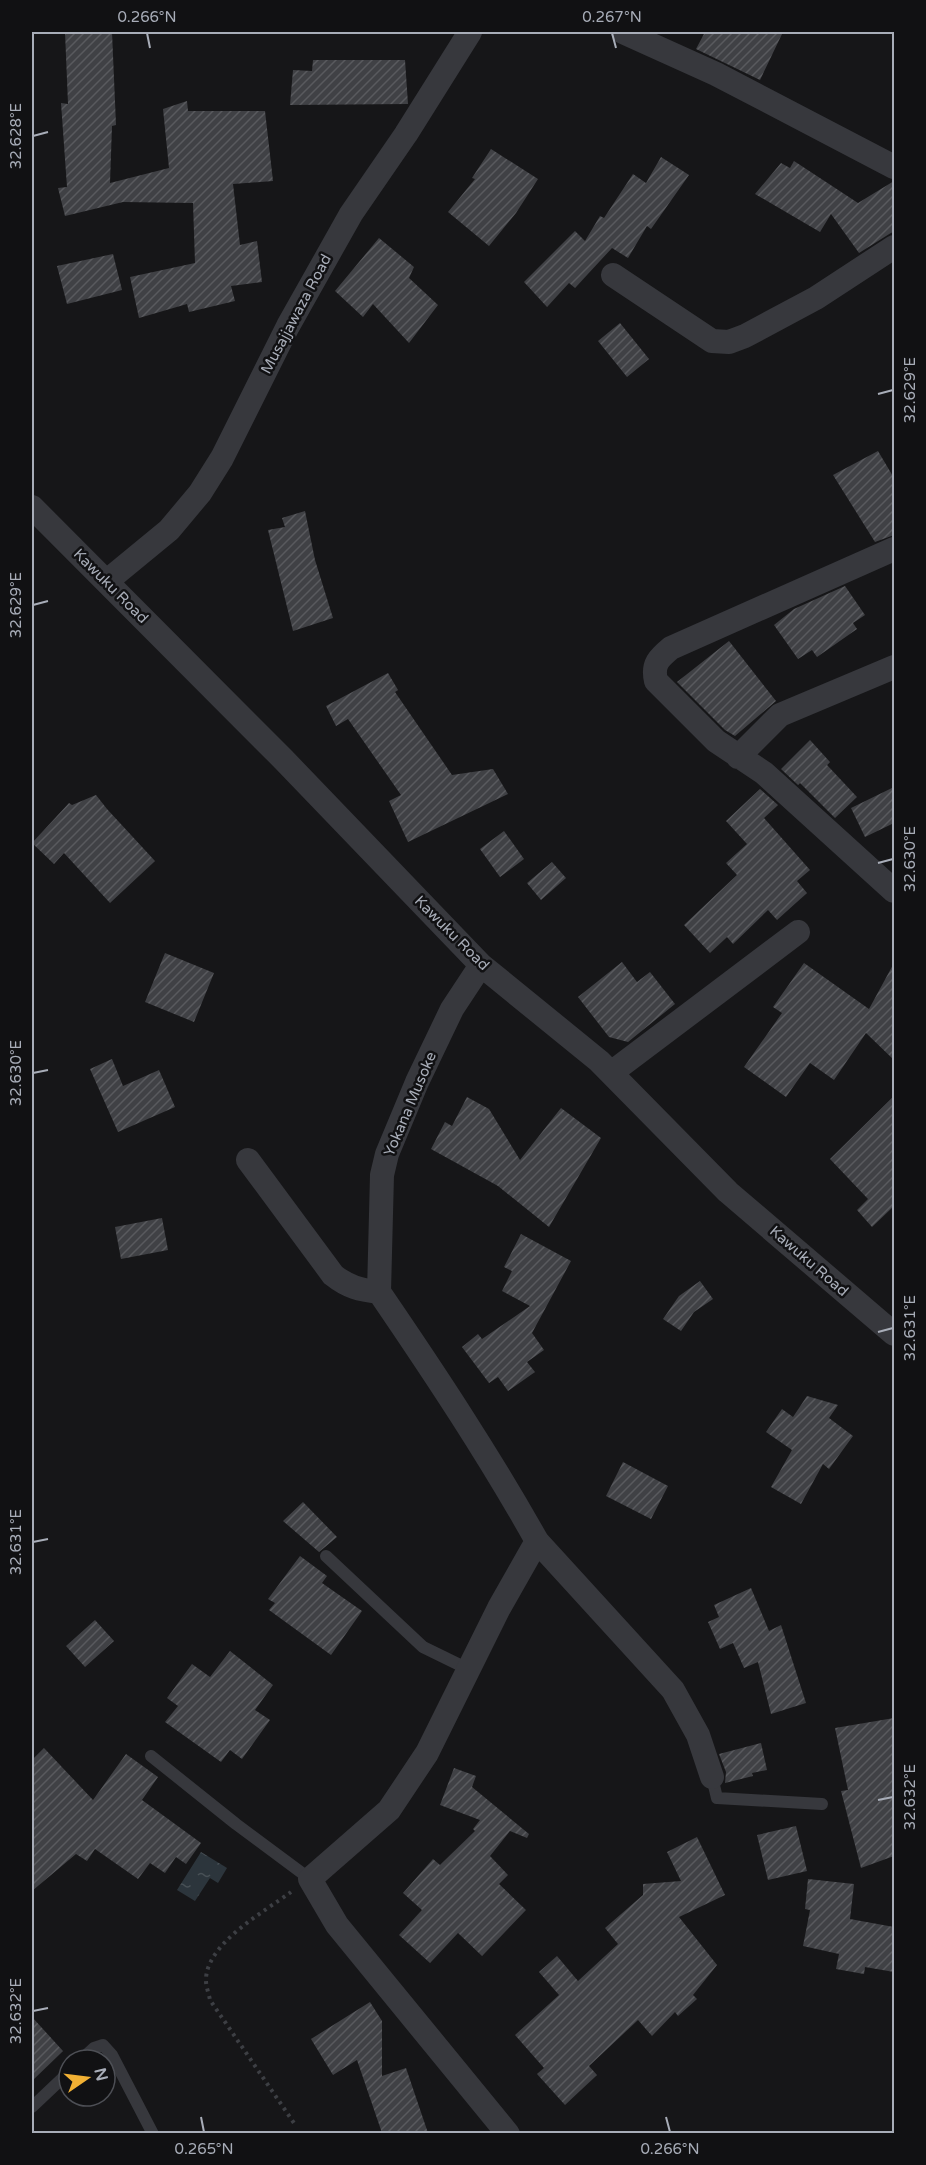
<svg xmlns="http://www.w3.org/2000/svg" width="926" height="2165" font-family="'Varela Round',sans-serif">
<defs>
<pattern id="water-ripples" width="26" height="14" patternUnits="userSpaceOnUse" patternTransform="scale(1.5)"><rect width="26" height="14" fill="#2c353c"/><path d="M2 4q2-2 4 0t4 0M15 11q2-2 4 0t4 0" fill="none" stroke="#485056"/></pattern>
<pattern id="building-hatch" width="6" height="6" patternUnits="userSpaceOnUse" patternTransform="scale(1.5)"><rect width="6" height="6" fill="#404145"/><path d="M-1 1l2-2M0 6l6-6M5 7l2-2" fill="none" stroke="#595a5e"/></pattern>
</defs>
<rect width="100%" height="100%" fill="#161618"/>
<path fill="url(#water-ripples)" d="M 201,1852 L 227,1868 L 218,1883 L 210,1878 L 195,1901 L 177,1890 Z"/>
<path fill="url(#building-hatch)" d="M 65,32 L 112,32 L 116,125 L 112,126 L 110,183 L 169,168 L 163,109 L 187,101 L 188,111 L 265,111 L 273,181 L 233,184 L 240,245 L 257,241 L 262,282 L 231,286 L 235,301 L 189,312 L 187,304 L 139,318 L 130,277 L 195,263 L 193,203 L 123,202 L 65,216 L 58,188 L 67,187 L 61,103 L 68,104 Z
M 705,32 L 783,32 L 760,80 L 696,49 Z
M 313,60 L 405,60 L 408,104 L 290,105 L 293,70 L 312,71 Z
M 491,149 L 538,179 L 516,213 L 489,246 L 448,212 L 475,179 L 472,178 Z
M 661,157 L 689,175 L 651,229 L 647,226 L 628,258 L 612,248 L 575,288 L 569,283 L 547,307 L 524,282 L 575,231 L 585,241 L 600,216 L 604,218 L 633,174 L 646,183 Z
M 794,161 L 858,203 L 894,181 L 894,231 L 859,253 L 831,214 L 820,232 L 755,194 L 781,163 L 790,168 Z
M 379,238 L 414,267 L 409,278 L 438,305 L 409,343 L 373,304 L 363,317 L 335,291 Z
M 113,254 L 122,290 L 67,304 L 57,266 Z
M 620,323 L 649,359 L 627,377 L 598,341 Z
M 878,451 L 894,478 L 894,535 L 875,542 L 833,475 Z
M 305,511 L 315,560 L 333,618 L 293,631 L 268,530 L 285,527 L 282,518 Z
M 845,586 L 865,615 L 853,623 L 857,629 L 817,657 L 812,650 L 798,659 L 774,625 L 794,609 Z
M 729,641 L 776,701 L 735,736 L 725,730 L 677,682 Z
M 388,673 L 398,690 L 395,692 L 452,775 L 493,769 L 508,794 L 408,842 L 389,801 L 401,795 L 348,719 L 336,726 L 326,706 Z
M 810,740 L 830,762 L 827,765 L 857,797 L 835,818 L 800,783 L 798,785 L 781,769 Z
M 894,787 L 894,823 L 865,837 L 851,808 Z
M 760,789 L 778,805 L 764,818 L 810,870 L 797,881 L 807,893 L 777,920 L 768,910 L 733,944 L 727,937 L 710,953 L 684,925 L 737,875 L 726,863 L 747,844 L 726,821 Z
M 96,795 L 107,809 L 155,861 L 110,903 L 64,853 L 54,864 L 32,843 L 69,803 L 72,805 Z
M 504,831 L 524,859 L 500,877 L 480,849 Z
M 552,862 L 566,878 L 541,900 L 527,883 Z
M 165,953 L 214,973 L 194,1022 L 145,1002 Z
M 622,962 L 637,982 L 650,972 L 675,1004 L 628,1042 L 609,1037 L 578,997 Z
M 804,963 L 869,1009 L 894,963 L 894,1060 L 866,1033 L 834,1080 L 810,1063 L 786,1097 L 744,1067 L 782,1013 L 773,1007 Z
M 112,1059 L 123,1086 L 159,1070 L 175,1107 L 118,1132 L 90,1069 Z
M 894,1096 L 894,1206 L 872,1227 L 857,1210 L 868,1199 L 830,1159 Z
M 467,1097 L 489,1109 L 520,1160 L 561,1108 L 601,1138 L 549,1227 L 498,1186 L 431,1149 L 445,1122 L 452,1126 Z
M 162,1218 L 168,1250 L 121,1259 L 115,1227 Z
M 521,1234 L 571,1261 L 532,1333 L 544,1350 L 527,1362 L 535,1372 L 508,1391 L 498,1377 L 489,1383 L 462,1347 L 478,1334 L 482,1339 L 530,1306 L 502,1291 L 512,1271 L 504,1267 Z
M 700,1281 L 713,1299 L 694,1312 L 681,1331 L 663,1319 L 679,1296 Z
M 807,1396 L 838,1405 L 829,1418 L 853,1436 L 829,1469 L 823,1464 L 801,1504 L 771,1487 L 792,1450 L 766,1432 L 782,1409 L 793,1417 Z
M 623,1462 L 668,1486 L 651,1519 L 606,1496 Z
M 303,1502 L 337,1537 L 319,1552 L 283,1521 Z
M 300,1556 L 327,1576 L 322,1583 L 362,1611 L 331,1655 L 269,1610 L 275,1603 L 268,1599 Z
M 751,1588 L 769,1631 L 781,1625 L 806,1703 L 771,1714 L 758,1662 L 744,1668 L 733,1643 L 720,1649 L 708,1622 L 719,1617 L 714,1605 Z
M 95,1620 L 114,1641 L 85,1667 L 66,1646 Z
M 230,1651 L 273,1685 L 255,1710 L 270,1720 L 242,1759 L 230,1750 L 221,1762 L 165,1722 L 178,1706 L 167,1698 L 192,1664 L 210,1677 Z
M 894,1718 L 894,1856 L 861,1868 L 841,1791 L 848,1790 L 835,1728 Z
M 761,1743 L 767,1770 L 752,1773 L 753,1776 L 725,1783 L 726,1772 L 719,1754 Z
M 44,1748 L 93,1800 L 126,1754 L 158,1777 L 142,1800 L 201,1843 L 186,1864 L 176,1857 L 165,1873 L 150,1863 L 138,1879 L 95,1849 L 87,1861 L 76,1854 L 32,1891 L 32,1760 Z
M 454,1768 L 476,1776 L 472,1787 L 529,1834 L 527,1838 L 510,1831 L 490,1856 L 508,1875 L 499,1884 L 526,1910 L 482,1956 L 458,1933 L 430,1963 L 399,1935 L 422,1910 L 403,1893 L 433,1859 L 440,1865 L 475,1831 L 473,1829 L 480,1820 L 440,1805 Z
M 796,1826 L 807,1871 L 768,1880 L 757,1835 Z
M 697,1837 L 725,1895 L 679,1917 L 717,1965 L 693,1995 L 697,1999 L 678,2016 L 675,2012 L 652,2036 L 638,2020 L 589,2066 L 597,2075 L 565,2105 L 537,2074 L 544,2068 L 515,2035 L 559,1995 L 539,1972 L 557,1956 L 578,1981 L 618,1944 L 605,1928 L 643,1895 L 643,1884 L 681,1881 L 667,1852 Z
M 808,1879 L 854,1884 L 850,1919 L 894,1927 L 894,1972 L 865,1967 L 864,1974 L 836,1969 L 839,1954 L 803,1946 L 810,1910 L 805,1909 Z
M 370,2002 L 382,2021 L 382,2076 L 406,2068 L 428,2133 L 382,2133 L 357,2060 L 333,2075 L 311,2039 Z
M 32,2017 L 63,2051 L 32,2081 Z"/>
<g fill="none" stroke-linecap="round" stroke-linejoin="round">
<path stroke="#3d3f44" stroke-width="4" stroke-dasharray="3 4.5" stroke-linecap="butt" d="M 291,1892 C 264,1912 205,1944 206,1981 C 206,1987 209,1994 210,2000 L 296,2126"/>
<path stroke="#37383d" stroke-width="12" d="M 326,1556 L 423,1647 L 468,1669
M 151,1756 L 236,1824 L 310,1879
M 712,1777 L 717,1798 L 822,1804
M 81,2060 L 94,2048 L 103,2045 L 112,2055 L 153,2134
M 32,2107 L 69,2072"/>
<path stroke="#37383d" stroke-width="24" d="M 623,32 L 716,74 L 894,167
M 613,275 L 712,341 L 729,342 L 745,336 L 816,298 L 894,247
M 32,507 L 284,760 L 481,965 L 599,1061 L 728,1192 L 894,1334
M 894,549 L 671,648 C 659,658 652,664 656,681 L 716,741 L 764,773 L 894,891
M 107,581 L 169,530 L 200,493 L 222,458 L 288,326 L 351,214 L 406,134 L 470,32
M 738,757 L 780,715 L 894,667
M 611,1073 L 798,932
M 248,1160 L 333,1275 C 348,1287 360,1290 379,1292
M 379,1292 C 435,1374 488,1454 537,1541 L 499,1608 L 427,1753 L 389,1810 L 310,1879 L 337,1925 L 508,2134
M 379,1292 L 382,1175 L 387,1154 L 417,1082 L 452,1009 L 481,965
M 537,1541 L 673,1690 L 698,1735 L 712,1777"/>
</g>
<path fill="none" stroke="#a8adb8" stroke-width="2" d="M 147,33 L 150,48M 612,33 L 616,48M 33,136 L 48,132M 878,394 L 893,390M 33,605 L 48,601M 878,863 L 893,859M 33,1073 L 48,1070M 878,1332 L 893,1328M 33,1542 L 48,1539M 878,1800 L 893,1797M 33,2011 L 48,2008M 201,2117 L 204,2132M 666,2117 L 670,2132"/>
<g text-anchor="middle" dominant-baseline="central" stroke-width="5" stroke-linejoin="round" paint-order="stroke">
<g font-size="15" fill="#a8adb8" stroke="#111113">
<text transform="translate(296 314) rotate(-62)">Musajjawaza Road</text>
<text transform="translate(111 586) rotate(45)">Kawuku Road</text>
<text transform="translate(452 933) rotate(45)">Kawuku Road</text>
<text transform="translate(410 1104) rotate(-67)">Yokana Musoke</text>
<text transform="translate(809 1261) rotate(41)">Kawuku Road</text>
</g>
</g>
<rect width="926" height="2165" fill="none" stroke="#111113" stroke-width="66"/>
<g transform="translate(87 2078) rotate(76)"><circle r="28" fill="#111113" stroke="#4d4f55" stroke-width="1.5"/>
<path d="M0-4.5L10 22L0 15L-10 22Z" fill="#f2b134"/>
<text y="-9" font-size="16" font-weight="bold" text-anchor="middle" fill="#a8adb8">N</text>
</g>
<rect x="33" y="33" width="860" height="2099" fill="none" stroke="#a8adb8" stroke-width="2"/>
<g font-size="15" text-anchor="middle" fill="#a8adb8">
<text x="147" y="22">0.266°N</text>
<text x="612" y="22">0.267°N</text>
<text transform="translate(16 136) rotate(-90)" y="5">32.628°E</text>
<text transform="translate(910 390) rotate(-90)" y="5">32.629°E</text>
<text transform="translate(16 605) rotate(-90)" y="5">32.629°E</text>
<text transform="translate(910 859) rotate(-90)" y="5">32.630°E</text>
<text transform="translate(16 1073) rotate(-90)" y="5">32.630°E</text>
<text transform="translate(910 1328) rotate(-90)" y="5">32.631°E</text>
<text transform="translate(16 1542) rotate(-90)" y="5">32.631°E</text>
<text transform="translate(910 1797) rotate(-90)" y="5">32.632°E</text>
<text transform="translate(16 2011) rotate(-90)" y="5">32.632°E</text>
<text x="204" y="2154">0.265°N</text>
<text x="670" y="2154">0.266°N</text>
</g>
</svg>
